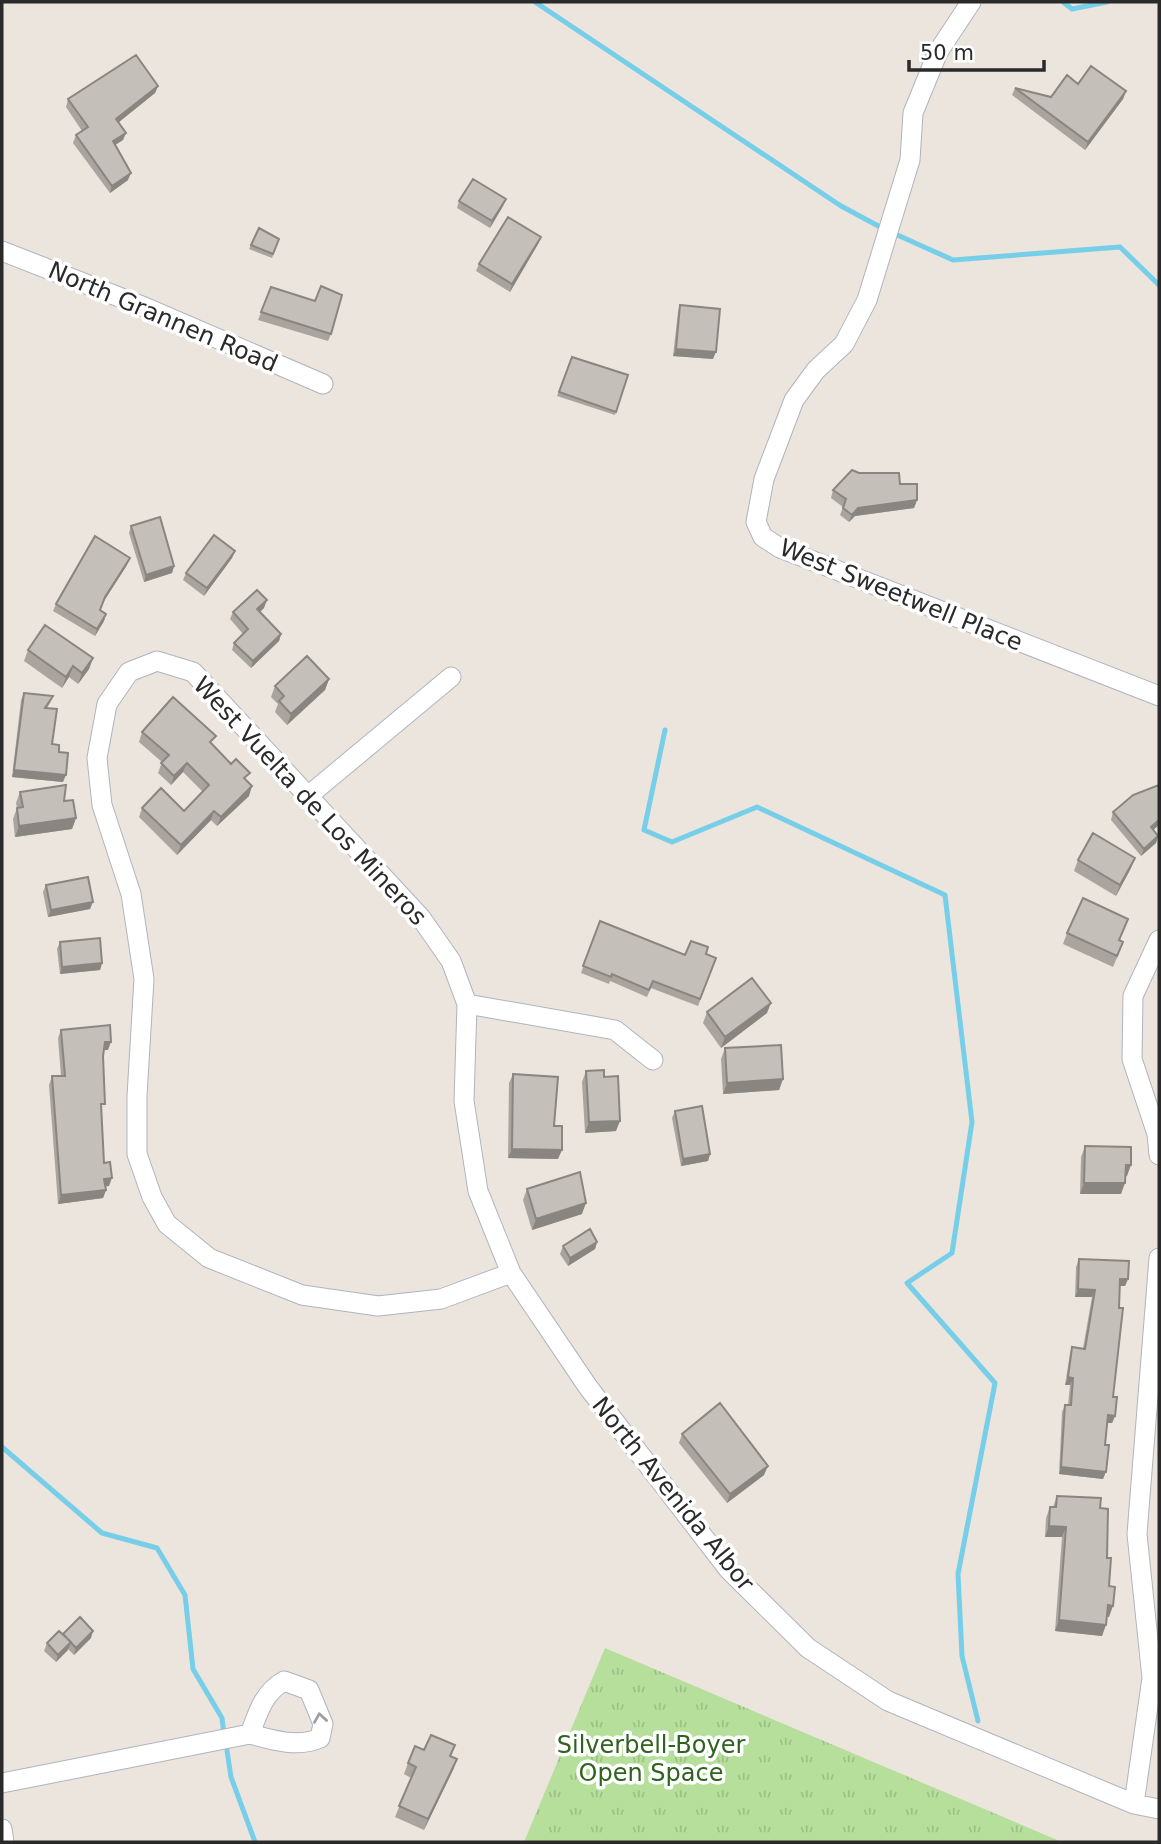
<svg xmlns="http://www.w3.org/2000/svg" width="1161" height="1844" font-family="'DejaVu Sans',sans-serif">
<defs>
<pattern id="park-tufts" width="24" height="20" patternUnits="userSpaceOnUse" patternTransform="scale(1.75)"><rect width="24" height="20" fill="#b6df9c"/><path d="M3 7l-1-3M5 7V3M7 7l1-3M15 17l-1-3M17 17v-4M19 17l1-3" fill="none" stroke="#9dc087"/></pattern>
</defs>
<rect width="100%" height="100%" fill="#ebe5dd"/>
<path fill="url(#park-tufts)" d="M 605,1648 L 1062,1842 L 524,1842 Z"/>
<g fill="none" stroke-linecap="round" stroke-linejoin="round">
<path stroke="#76cee8" stroke-width="5" d="M 535,2 L 841,206 L 884,229
M 1063,2 L 1072,9 L 1107,2
M 893,233 L 953,260 L 1120,247 L 1159,285
M 665,730 L 644,830 L 672,842 L 757,807 L 945,895 L 972,1122 L 952,1253 L 907,1283 L 995,1383 L 958,1574 L 962,1656 L 978,1721
M 2,1447 L 102,1533 L 157,1548 L 185,1595 L 193,1669 L 222,1718 L 224,1735
M 226,1744 L 231,1777 L 255,1842"/>
<g stroke="#b0b4bd" stroke-width="21">
<path id="minor" d="M 971,2 L 938,52 L 913,113 L 910,160 L 867,300 L 844,344 L 816,370 L 794,400 L 764,479 L 756,522 L 763,537 L 780,548 L 1159,696
M 2,251 L 142,306 L 323,384
M 308,796 L 451,677
M 1159,940 L 1133,996 L 1132,1059 L 1157,1134 L 1159,1155
M 467,1004 L 615,1030 L 653,1060
M 511,1273 L 441,1299 L 378,1306 L 302,1295 L 209,1258 L 167,1224 L 152,1197 L 137,1154 L 137,1096 L 144,979 L 131,894 L 102,805 L 97,758 L 107,704 L 129,672 L 157,661 L 193,672 L 421,918 L 451,961 L 467,1004 L 464,1101 L 478,1191 L 511,1273 L 588,1387 L 729,1570 L 808,1648 L 888,1701 L 1134,1804 L 1159,1809
M 2,1783 L 250,1734 C 272,1740 298,1748 320,1738 L 323,1724 L 309,1690 L 284,1681 C 263,1693 258,1713 250,1734
M 1134,1804 L 1152,1678 L 1137,1534 L 1159,1258
M 2,1829 L 4,1842"/>
</g>
<use href="#minor" stroke="#fff" stroke-width="19"/>
</g>
<path fill="#a9a49e" d="M 1078,84 L 1126,91 L 1123,99 L 1085,150 L 1012,95 L 1015,88 L 1051,97 Z
M 158,86 L 155,93 L 119,122 L 123,140 L 115,145 L 128,180 L 110,193 L 73,143 L 76,135 L 82,131 L 66,107 L 68,99 Z
M 506,199 L 503,206 L 490,228 L 457,208 L 459,201 Z
M 541,237 L 538,244 L 510,292 L 476,271 L 479,264 Z
M 279,239 L 272,258 L 249,249 L 251,245 Z
M 271,287 L 315,301 L 331,334 L 328,341 L 258,320 Z
M 680,305 L 713,359 L 673,356 L 678,312 Z
M 572,357 L 628,375 L 615,415 L 557,396 Z
M 859,473 L 900,484 L 917,500 L 914,508 L 855,516 L 849,522 L 840,515 L 843,507 L 831,498 L 833,490 Z
M 131,526 L 174,566 L 172,573 L 144,582 L 129,533 Z
M 235,551 L 232,558 L 204,596 L 183,580 L 186,573 Z
M 127,565 L 102,604 L 100,610 L 106,614 L 104,621 L 95,636 L 53,611 L 56,604 Z
M 264,608 L 260,612 L 281,634 L 279,641 L 251,668 L 232,650 L 234,643 L 243,634 L 230,619 L 233,612 Z
M 28,650 L 93,658 L 89,669 L 78,684 L 69,677 L 62,688 L 24,661 Z
M 329,679 L 325,690 L 287,725 L 275,712 L 278,704 L 271,697 L 275,686 Z
M 24,693 L 53,696 L 50,703 L 47,708 L 52,744 L 59,752 L 63,782 L 12,777 L 21,700 Z
M 142,732 L 212,745 L 247,781 L 249,796 L 217,826 L 211,820 L 177,855 L 139,817 L 142,808 L 184,811 L 203,792 L 183,772 L 171,785 L 158,773 L 162,762 L 139,742 Z
M 1159,785 L 1159,825 L 1153,830 L 1158,836 L 1156,843 L 1141,856 L 1111,820 L 1113,812 Z
M 20,792 L 64,801 L 76,818 L 72,829 L 15,837 L 13,819 L 17,808 L 16,803 Z
M 1078,860 L 1131,868 L 1116,896 L 1074,871 Z
M 46,885 L 90,909 L 48,917 L 43,892 Z
M 600,921 L 685,955 L 706,954 L 716,958 L 698,1006 L 651,988 L 647,997 L 610,981 L 609,984 L 581,973 Z
M 1124,930 L 1119,940 L 1119,953 L 1113,967 L 1063,944 L 1067,933 Z
M 60,942 L 102,963 L 100,970 L 60,974 L 57,949 Z
M 707,1012 L 767,1013 L 721,1048 L 703,1023 Z
M 61,1030 L 108,1050 L 104,1050 L 101,1113 L 104,1163 L 109,1186 L 105,1186 L 106,1190 L 103,1198 L 58,1204 L 49,1085 L 52,1076 L 61,1076 L 58,1038 Z
M 725,1048 L 783,1079 L 779,1090 L 723,1094 L 721,1059 Z
M 586,1071 L 604,1077 L 616,1131 L 585,1133 L 582,1082 Z
M 513,1074 L 554,1126 L 558,1159 L 508,1158 L 509,1083 Z
M 675,1111 L 710,1154 L 708,1161 L 681,1166 L 672,1118 Z
M 1085,1146 L 1131,1165 L 1126,1176 L 1121,1194 L 1080,1194 L 1081,1157 Z
M 527,1189 L 582,1214 L 532,1230 L 523,1200 Z
M 597,1242 L 595,1249 L 568,1266 L 560,1254 L 563,1246 Z
M 1079,1259 L 1128,1279 L 1125,1286 L 1120,1286 L 1113,1397 L 1115,1416 L 1112,1423 L 1107,1423 L 1103,1479 L 1059,1474 L 1062,1412 L 1065,1405 L 1068,1405 L 1070,1385 L 1065,1385 L 1070,1354 L 1072,1347 L 1083,1348 L 1092,1297 L 1075,1297 L 1076,1267 Z
M 682,1434 L 764,1475 L 727,1503 L 679,1443 Z
M 1057,1496 L 1100,1508 L 1109,1586 L 1109,1617 L 1107,1617 L 1102,1636 L 1055,1631 L 1062,1537 L 1045,1537 L 1046,1518 L 1050,1507 L 1053,1507 Z
M 63,1634 L 91,1638 L 74,1655 L 68,1649 L 56,1662 L 44,1651 L 47,1643 Z
M 424,1750 L 451,1757 L 457,1759 L 453,1770 L 424,1830 L 395,1817 L 411,1778 L 404,1774 L 408,1763 Z"/>
<path fill="#898681" d="M 158,86 L 155,93 L 114,126 L 116,119 Z
M 1126,91 L 1123,99 L 1085,150 L 1088,142 Z
M 126,133 L 123,140 L 110,148 L 113,141 Z
M 131,173 L 128,180 L 110,193 L 112,186 Z
M 506,199 L 503,206 L 490,228 L 492,221 Z
M 541,237 L 538,244 L 510,292 L 512,284 Z
M 676,349 L 716,352 L 713,359 L 673,356 Z
M 917,500 L 914,508 L 855,516 L 849,522 L 852,515 L 858,508 Z
M 235,551 L 232,558 L 204,596 L 207,588 Z
M 130,558 L 127,565 L 102,604 L 105,597 Z
M 174,566 L 172,573 L 144,582 L 146,575 Z
M 267,600 L 264,608 L 255,616 L 257,609 Z
M 106,614 L 104,621 L 95,636 L 97,629 Z
M 281,634 L 279,641 L 251,668 L 253,661 Z
M 93,658 L 89,669 L 78,684 L 82,673 Z
M 73,666 L 69,677 L 62,688 L 66,677 Z
M 329,679 L 325,690 L 287,725 L 291,714 Z
M 187,763 L 183,772 L 171,785 L 174,776 Z
M 14,770 L 66,775 L 63,782 L 12,777 Z
M 252,786 L 249,796 L 217,826 L 221,817 Z
M 214,811 L 211,820 L 177,855 L 181,845 Z
M 76,818 L 72,829 L 15,837 L 19,826 Z
M 1159,820 L 1159,825 L 1148,834 L 1151,827 Z
M 1158,836 L 1156,843 L 1141,856 L 1144,849 Z
M 1135,858 L 1131,868 L 1116,896 L 1120,885 Z
M 93,902 L 90,909 L 48,917 L 51,910 Z
M 102,963 L 100,970 L 60,974 L 62,967 Z
M 771,1003 L 767,1013 L 721,1048 L 725,1037 Z
M 105,1042 L 111,1042 L 108,1050 L 102,1050 Z
M 783,1079 L 779,1090 L 723,1094 L 727,1083 Z
M 620,1121 L 616,1131 L 585,1133 L 589,1122 Z
M 512,1149 L 562,1150 L 558,1159 L 508,1158 Z
M 710,1154 L 708,1161 L 681,1166 L 683,1159 Z
M 1126,1165 L 1131,1165 L 1127,1176 L 1122,1176 Z
M 112,1178 L 109,1186 L 101,1187 L 104,1179 Z
M 1084,1183 L 1125,1183 L 1121,1194 L 1080,1194 Z
M 106,1190 L 103,1198 L 58,1204 L 61,1195 Z
M 586,1203 L 582,1214 L 532,1230 L 536,1219 Z
M 597,1242 L 595,1249 L 568,1266 L 570,1258 Z
M 1120,1279 L 1128,1279 L 1125,1286 L 1117,1286 Z
M 1078,1289 L 1095,1290 L 1092,1297 L 1075,1297 Z
M 1068,1377 L 1073,1378 L 1070,1385 L 1065,1385 Z
M 1108,1415 L 1115,1416 L 1112,1423 L 1105,1423 Z
M 768,1466 L 764,1475 L 727,1503 L 730,1494 Z
M 1061,1467 L 1106,1472 L 1103,1479 L 1059,1474 Z
M 1049,1526 L 1066,1527 L 1062,1537 L 1045,1537 Z
M 1108,1605 L 1113,1606 L 1109,1617 L 1104,1616 Z
M 1059,1620 L 1106,1625 L 1102,1636 L 1055,1631 Z
M 93,1631 L 91,1638 L 74,1655 L 76,1648 Z
M 71,1642 L 68,1650 L 56,1662 L 58,1655 Z
M 457,1759 L 453,1770 L 424,1830 L 428,1819 Z"/>
<path fill="#c4bfb8" stroke="#898681" stroke-width="2" d="M 136,55 L 158,86 L 116,119 L 126,133 L 113,141 L 131,173 L 112,186 L 76,135 L 88,127 L 68,99 Z
M 1091,66 L 1126,91 L 1088,142 L 1015,88 L 1051,97 L 1067,75 L 1078,84 Z
M 473,179 L 506,199 L 492,221 L 459,201 Z
M 508,217 L 541,237 L 512,284 L 479,264 Z
M 259,228 L 279,239 L 273,254 L 251,245 Z
M 321,286 L 342,295 L 331,334 L 261,312 L 271,287 L 315,301 Z
M 680,305 L 720,309 L 716,352 L 676,349 Z
M 572,357 L 628,375 L 616,412 L 559,392 Z
M 852,470 L 859,473 L 899,473 L 900,484 L 917,484 L 917,500 L 858,508 L 852,515 L 843,508 L 846,499 L 833,490 Z
M 160,517 L 174,566 L 146,575 L 131,526 Z
M 214,535 L 235,551 L 207,588 L 186,573 Z
M 95,536 L 130,558 L 105,597 L 100,610 L 106,614 L 97,629 L 56,604 Z
M 257,590 L 267,600 L 257,609 L 281,634 L 253,661 L 234,643 L 248,629 L 233,612 Z
M 45,625 L 93,658 L 82,673 L 73,666 L 66,677 L 28,650 Z
M 307,656 L 329,679 L 291,714 L 279,701 L 284,696 L 275,686 Z
M 24,693 L 53,696 L 45,708 L 57,709 L 52,744 L 59,745 L 59,752 L 68,753 L 66,775 L 14,770 Z
M 173,697 L 216,736 L 210,742 L 231,764 L 236,759 L 250,773 L 244,778 L 252,786 L 221,817 L 214,811 L 181,845 L 142,808 L 161,788 L 184,811 L 209,785 L 187,763 L 174,776 L 161,763 L 169,755 L 142,732 Z
M 66,785 L 64,801 L 73,800 L 76,818 L 19,826 L 17,808 L 23,807 L 20,792 Z
M 1159,785 L 1159,820 L 1151,827 L 1158,836 L 1144,849 L 1113,812 L 1133,795 Z
M 1093,833 L 1135,858 L 1120,885 L 1078,860 Z
M 88,877 L 93,902 L 51,910 L 46,885 Z
M 1083,898 L 1128,919 L 1119,940 L 1123,942 L 1117,956 L 1067,933 Z
M 600,921 L 685,955 L 691,941 L 708,947 L 706,954 L 716,958 L 700,999 L 653,981 L 649,990 L 612,974 L 611,977 L 583,966 Z
M 100,938 L 102,963 L 62,967 L 60,942 Z
M 752,978 L 771,1003 L 725,1037 L 707,1012 Z
M 110,1025 L 111,1042 L 105,1042 L 103,1056 L 105,1104 L 101,1104 L 104,1163 L 110,1162 L 112,1178 L 104,1179 L 106,1190 L 61,1195 L 52,1076 L 65,1076 L 61,1030 Z
M 781,1045 L 783,1079 L 727,1083 L 725,1048 Z
M 604,1070 L 604,1077 L 618,1076 L 620,1121 L 589,1122 L 586,1071 Z
M 513,1074 L 558,1077 L 554,1126 L 562,1126 L 562,1150 L 512,1149 Z
M 702,1106 L 710,1154 L 683,1159 L 675,1111 Z
M 1085,1146 L 1131,1147 L 1131,1165 L 1126,1165 L 1125,1183 L 1084,1183 Z
M 580,1172 L 586,1203 L 536,1219 L 527,1189 Z
M 590,1229 L 597,1242 L 570,1258 L 563,1246 Z
M 1079,1259 L 1129,1261 L 1128,1279 L 1120,1279 L 1119,1308 L 1123,1308 L 1113,1397 L 1117,1397 L 1115,1416 L 1108,1415 L 1105,1445 L 1109,1445 L 1106,1472 L 1061,1467 L 1065,1405 L 1071,1405 L 1073,1378 L 1068,1377 L 1072,1347 L 1085,1349 L 1095,1290 L 1078,1289 Z
M 720,1403 L 768,1466 L 730,1494 L 682,1434 Z
M 1057,1496 L 1101,1498 L 1100,1508 L 1108,1509 L 1107,1558 L 1111,1558 L 1109,1586 L 1115,1587 L 1113,1606 L 1108,1605 L 1106,1625 L 1059,1620 L 1066,1527 L 1049,1526 L 1050,1507 L 1056,1507 Z
M 80,1617 L 93,1631 L 76,1648 L 63,1634 Z
M 59,1631 L 71,1642 L 58,1655 L 47,1643 Z
M 431,1735 L 455,1745 L 450,1756 L 457,1759 L 428,1819 L 399,1806 L 416,1767 L 408,1763 L 415,1746 L 424,1750 Z"/>
<defs><path id="oneway-chevron" d="M-2-3.5L2.5 0L-2 3.5" fill="none" stroke-width="1.6" stroke-linecap="round" stroke-linejoin="round" transform="scale(1.75)"/></defs>
<use stroke="#9f9f9f" href="#oneway-chevron" transform="translate(320 1718) rotate(-99)"/>
<g text-anchor="middle" dominant-baseline="central" stroke-width="7" stroke-linejoin="round" paint-order="stroke">
<g font-size="24" fill="#2a2a2a" stroke="#fff">
<text transform="translate(163 317) rotate(23)">North Grannen Road</text>
<text transform="translate(901 595) rotate(22)">West Sweetwell Place</text>
<text transform="translate(310 801) rotate(47)">West Vuelta de Los Mineros</text>
<text transform="translate(673 1494) rotate(51)">North Avenida Albor</text>
</g>
<g font-size="24" fill="#2f631e" stroke="#fff">
<text x="651" y="1745">Silverbell-Boyer<tspan x="651" dy="28">Open Space</tspan></text>
</g>
</g>
<rect width="1161" height="1844" fill="none" stroke="#2a2a2a" stroke-width="7"/>
<path d="M909 60v10h135v-10" fill="none" stroke="#2a2a2a" stroke-width="3.5"/>
<text x="920" y="60" font-size="21" fill="#2a2a2a" stroke="#ffffff" stroke-width="5" paint-order="stroke">50 m</text>
</svg>
